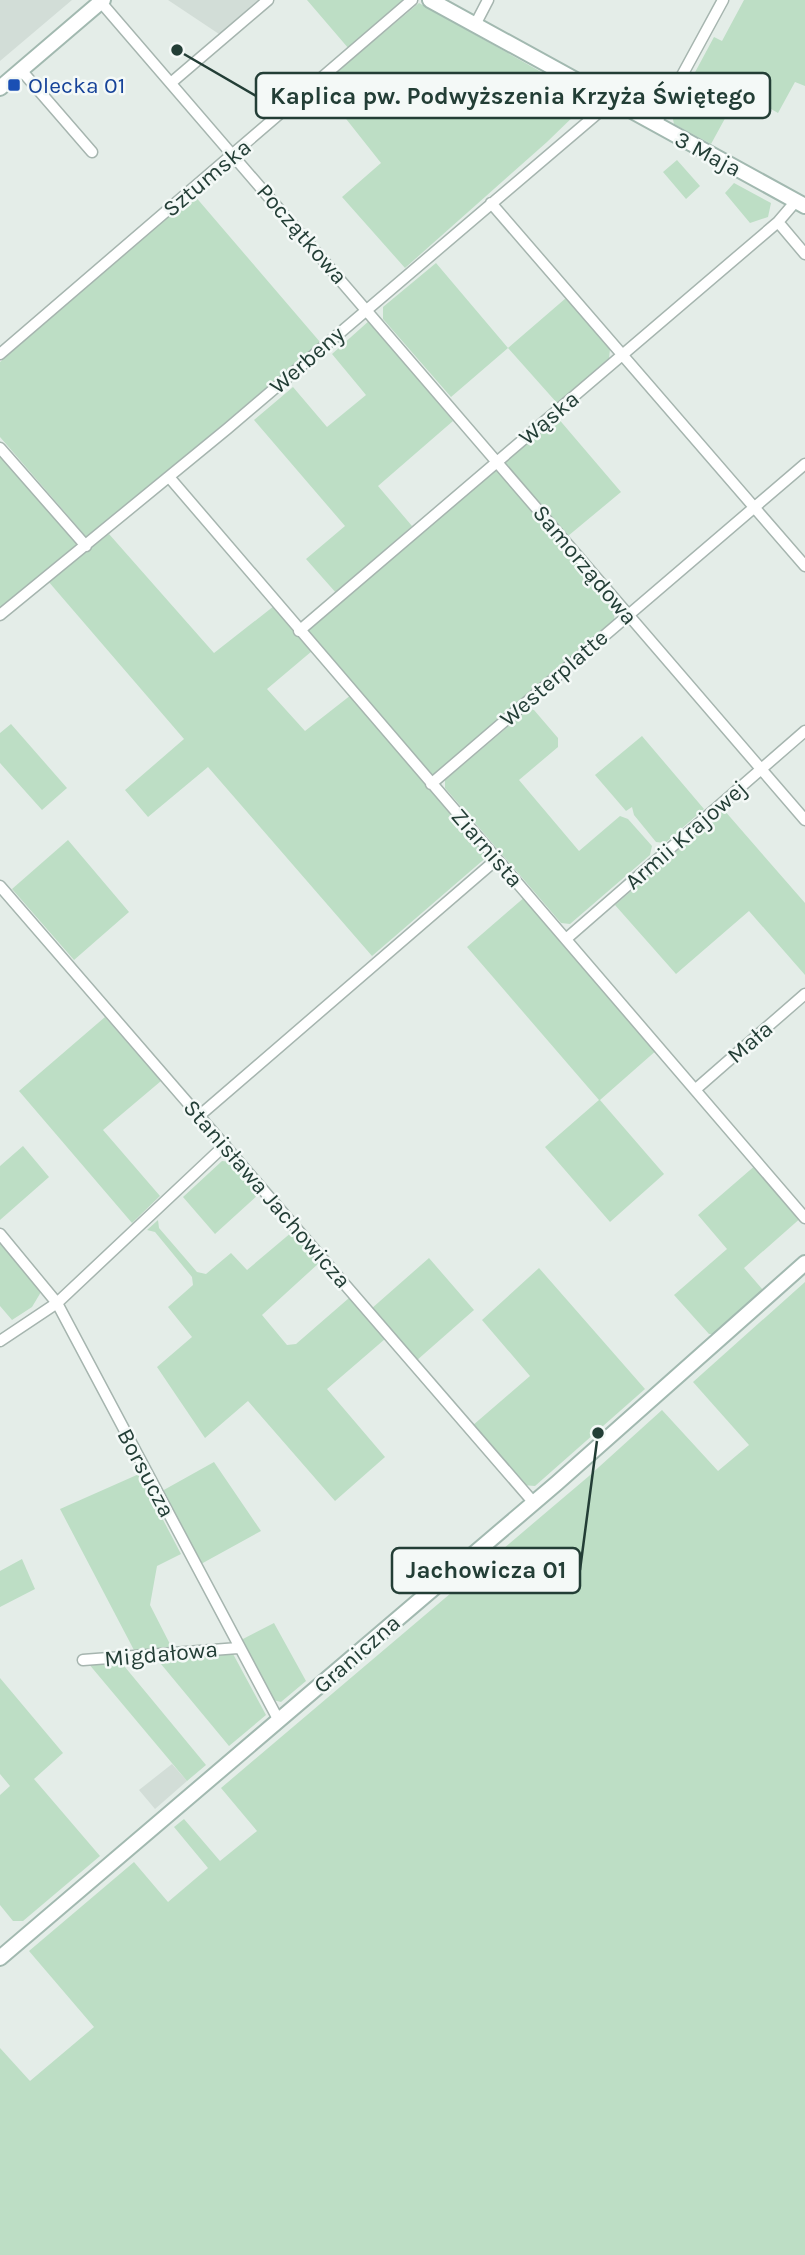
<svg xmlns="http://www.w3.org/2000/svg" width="805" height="2255" font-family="Karla,sans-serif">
<rect width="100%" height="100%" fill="#e4ede8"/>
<path fill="#d2ddd7" d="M 0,0 L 72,0 L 0,61 Z
M 168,0 L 258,0 L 219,34 Z
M 172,1764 L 187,1781 L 155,1809 L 139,1790 Z"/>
<path fill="#bddec5" d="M 307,0 L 407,0 L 349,49 Z
M 744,0 L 805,0 L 805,86 L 795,82 L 778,113 L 740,91 L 711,144 L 674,124 L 672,115 L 714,37 L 722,41 Z
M 419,3 L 584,96 L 580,110 L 547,142 L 405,268 L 342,197 L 381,163 L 320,86 Z
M 677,160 L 700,186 L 686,199 L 663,172 Z
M 734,183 L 771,203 L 768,217 L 750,223 L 725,193 Z
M 194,195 L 320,342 L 88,539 L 0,437 L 0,362 Z
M 436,263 L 508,348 L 566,298 L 610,349 L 609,359 L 557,403 L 508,348 L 451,397 L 383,319 L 383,307 Z
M 370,320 L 453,421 L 378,486 L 412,526 L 337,594 L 306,559 L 345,526 L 254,420 L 293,387 L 327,427 L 366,395 L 332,354 Z
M 557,417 L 621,492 L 568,536 L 504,462 Z
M 0,454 L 79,546 L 0,609 Z
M 497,468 L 615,607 L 614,622 L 430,778 L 305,632 Z
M 109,534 L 214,653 L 274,606 L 312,651 L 267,689 L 305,731 L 351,695 L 489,855 L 372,956 L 208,767 L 148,817 L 125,790 L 184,739 L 48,581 Z
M 529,709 L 534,710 L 558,738 L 558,747 L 519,780 L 579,851 L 620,816 L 628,819 L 652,846 L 650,855 L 570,924 L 561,923 L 445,788 L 445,780 Z
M 11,724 L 67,788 L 42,810 L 0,763 L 0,733 Z
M 642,736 L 704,809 L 665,843 L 656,842 L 634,815 L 632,807 L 626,811 L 595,775 Z
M 724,810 L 805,903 L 805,975 L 749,911 L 676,974 L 615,905 Z
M 68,840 L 129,912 L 74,960 L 12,889 Z
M 526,896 L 658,1049 L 600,1100 L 664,1174 L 610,1222 L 545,1147 L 599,1100 L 467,947 Z
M 105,1017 L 161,1081 L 103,1130 L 160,1196 L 132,1223 L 19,1091 Z
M 23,1146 L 49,1177 L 0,1220 L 0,1166 Z
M 222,1161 L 231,1162 L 259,1194 L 215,1234 L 183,1197 Z
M 757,1164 L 803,1216 L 744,1268 L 763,1290 L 713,1334 L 709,1334 L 674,1295 L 727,1249 L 698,1215 Z
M 158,1220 L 159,1228 L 197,1272 L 206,1274 L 231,1253 L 247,1270 L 292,1232 L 319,1263 L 262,1315 L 287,1345 L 296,1344 L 349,1298 L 385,1339 L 327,1389 L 385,1457 L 335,1501 L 248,1401 L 205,1438 L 157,1367 L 192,1337 L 168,1307 L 193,1285 L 192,1277 L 155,1232 L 147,1230 Z
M 0,1240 L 35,1280 L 41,1292 L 32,1307 L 12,1320 L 0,1306 Z
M 429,1258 L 474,1310 L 416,1361 L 371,1309 Z
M 539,1268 L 645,1389 L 535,1486 L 522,1485 L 472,1426 L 530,1376 L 482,1320 Z
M 805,1282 L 805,2255 L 0,2255 L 0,2048 L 30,2081 L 94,2027 L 29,1951 L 134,1862 L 168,1902 L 208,1868 L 174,1827 L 184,1819 L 220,1861 L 257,1831 L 221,1788 L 589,1476 L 662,1410 L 718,1471 L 749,1445 L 693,1382 Z
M 214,1462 L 261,1531 L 201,1564 L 162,1491 Z
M 139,1474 L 181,1554 L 157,1566 L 150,1605 L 173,1650 L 135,1652 L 60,1509 Z
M 22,1559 L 35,1589 L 0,1607 L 0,1571 Z
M 274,1623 L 306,1681 L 281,1702 L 273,1700 L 241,1640 Z
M 232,1652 L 266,1715 L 229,1746 L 156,1658 Z
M 120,1661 L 206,1765 L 187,1781 L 88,1663 Z
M 0,1678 L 63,1753 L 34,1779 L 100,1856 L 23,1921 L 13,1921 L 0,1905 L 0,1795 L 10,1786 L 0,1774 Z"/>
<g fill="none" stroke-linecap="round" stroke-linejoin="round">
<g stroke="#a6b5af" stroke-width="13">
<path id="street" d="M 99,0 L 805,820
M 475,25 L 488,0
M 21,70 L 92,152
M 172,82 L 268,0
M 655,125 L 723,0
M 491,203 L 805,566
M 778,222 L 805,254
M 0,354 L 412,0
M 0,448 L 86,546
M 169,477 L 805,1218
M 0,615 L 227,429 L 611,102
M 299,631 L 778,222 L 796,201
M 431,784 L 805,464
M 0,886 L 534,1503
M 566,939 L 805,731
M 696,1089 L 805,994
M 199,1116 L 497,859
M 0,1234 L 57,1303 L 279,1721
M 0,1341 L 57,1303 L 225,1145
M 83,1660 L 238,1648"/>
</g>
<g stroke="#a2b9b0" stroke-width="18">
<path id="secondary" d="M 430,0 L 805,206
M 0,88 L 103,0
M 0,1958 L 557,1483 L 805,1263"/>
</g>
<use href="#street" stroke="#fff" stroke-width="10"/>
<use href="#secondary" stroke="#fff" stroke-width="14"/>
</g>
<rect fill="#1a4fb4" stroke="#f4f9f7" stroke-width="2.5" x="7" y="78" width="14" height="14" rx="3.5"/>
<g text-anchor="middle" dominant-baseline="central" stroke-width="5" stroke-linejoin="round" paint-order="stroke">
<g font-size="23" fill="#164399" stroke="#f4f9f7" text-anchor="start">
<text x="28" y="85">Olecka 01</text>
</g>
<g font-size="23" fill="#233e36" stroke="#f4f9f7">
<text transform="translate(708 154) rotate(28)">3 Maja</text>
<text transform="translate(207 178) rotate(-40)">Sztumska</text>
<text transform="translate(302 234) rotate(49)">Początkowa</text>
<text transform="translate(307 360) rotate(-41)">Werbeny</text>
<text transform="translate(549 418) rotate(-40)">Wąska</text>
<text transform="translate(585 565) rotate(50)">Samorządowa</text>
<text transform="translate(554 678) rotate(-41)">Westerplatte</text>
<text transform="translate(686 835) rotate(-41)">Armii Krajowej</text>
<text transform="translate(487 848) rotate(49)">Ziarnista</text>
<text transform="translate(750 1042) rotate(-41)">Mała</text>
<text transform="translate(267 1194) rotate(49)">Stanisława Jachowicza</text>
<text transform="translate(146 1473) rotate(62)">Borsucza</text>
<text transform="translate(161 1654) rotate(-5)">Migdałowa</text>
<text transform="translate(357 1654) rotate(-41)">Graniczna</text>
</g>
</g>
<path fill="none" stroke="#233e36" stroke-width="2.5" d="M177 50L256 96M598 1433L580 1570"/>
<g fill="#233e36" stroke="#f4f9f7" stroke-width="2.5">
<circle cx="177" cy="50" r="7"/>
<circle cx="598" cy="1433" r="7"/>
</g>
<g fill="#f4f9f7" stroke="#233e36" stroke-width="2.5">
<rect x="256" y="73" width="514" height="45" rx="7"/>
<rect x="392" y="1548" width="188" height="45" rx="7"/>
</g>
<g font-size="24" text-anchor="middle" font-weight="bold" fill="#233e36">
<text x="513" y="104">Kaplica pw. Podwyższenia Krzyża Świętego</text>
<text x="486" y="1578">Jachowicza 01</text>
</g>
</svg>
